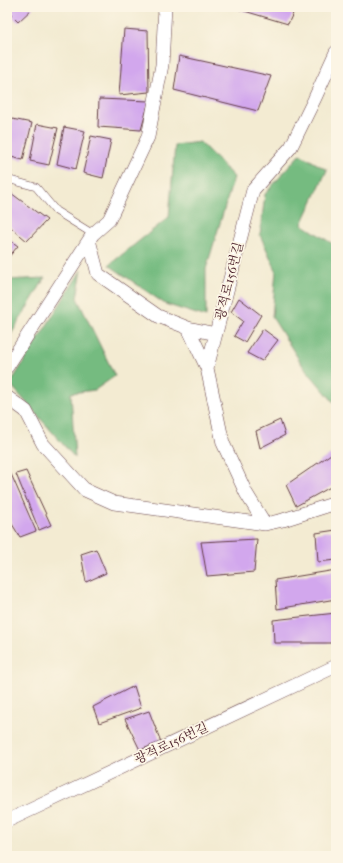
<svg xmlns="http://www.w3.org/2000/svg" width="343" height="863" font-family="'IM FELL French Canon','Noto Serif KR',serif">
<rect width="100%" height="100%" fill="#fcf5e5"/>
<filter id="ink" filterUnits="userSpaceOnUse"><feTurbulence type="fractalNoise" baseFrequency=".025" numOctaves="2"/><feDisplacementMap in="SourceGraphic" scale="8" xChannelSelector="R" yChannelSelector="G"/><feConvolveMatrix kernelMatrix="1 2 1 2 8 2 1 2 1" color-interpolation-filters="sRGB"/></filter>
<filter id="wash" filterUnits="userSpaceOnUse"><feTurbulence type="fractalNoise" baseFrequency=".012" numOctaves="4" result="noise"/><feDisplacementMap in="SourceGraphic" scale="16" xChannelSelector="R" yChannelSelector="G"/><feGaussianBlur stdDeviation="0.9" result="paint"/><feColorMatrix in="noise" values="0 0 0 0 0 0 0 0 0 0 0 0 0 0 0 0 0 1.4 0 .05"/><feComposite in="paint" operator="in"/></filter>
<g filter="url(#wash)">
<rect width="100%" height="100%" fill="#f3ebd2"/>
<path fill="#74bb80" stroke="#5f6d56" d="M 200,142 L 234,177 L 206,269 L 206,317 L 165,304 L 109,265 L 169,217 L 175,145 Z
M 300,154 L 327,170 L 302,224 L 336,246 L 336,405 L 303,366 L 272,317 L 276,270 L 260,235 L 265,194 Z
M 82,269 L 77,298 L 115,376 L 95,390 L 71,393 L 75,458 L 10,384 Z
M 45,278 L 7,341 L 7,280 Z"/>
<g id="blocks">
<path fill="#d2a7ed" d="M 7,7 L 32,7 L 33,8 L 18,22 L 7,11 Z
M 231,7 L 296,7 L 288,24 Z
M 124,29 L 148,31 L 149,92 L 119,95 Z
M 179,56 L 271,76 L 258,111 L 174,90 Z
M 99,99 L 149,101 L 141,130 L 98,127 Z
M 12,119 L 32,123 L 23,160 L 7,156 L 7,142 Z
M 37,124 L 58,128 L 49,165 L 30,161 Z
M 64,127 L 85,131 L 76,169 L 57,164 Z
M 91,136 L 111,140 L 103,178 L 83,173 Z
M 7,190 L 47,220 L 27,241 L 7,224 Z
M 7,238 L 18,246 L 7,259 Z
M 239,298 L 261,315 L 245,342 L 234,336 L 243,321 L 231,312 Z
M 263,329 L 278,340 L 262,361 L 247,353 Z
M 280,420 L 285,435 L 260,448 L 256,431 Z
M 331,454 L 336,465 L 336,484 L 296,506 L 286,485 Z
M 26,471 L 51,525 L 39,530 L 16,474 Z
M 11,474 L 36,531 L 20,537 L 7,516 L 7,476 Z
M 336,530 L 336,560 L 318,562 L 316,533 Z
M 257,539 L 254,572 L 207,576 L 201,542 Z
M 96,549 L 106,573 L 86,582 L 81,554 Z
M 336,570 L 336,599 L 277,609 L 275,580 Z
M 336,613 L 336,643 L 274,643 L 273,620 Z
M 134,686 L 141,708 L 99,723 L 93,707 Z
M 149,711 L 161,742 L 140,750 L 125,719 Z"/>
</g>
</g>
<g filter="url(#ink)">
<use href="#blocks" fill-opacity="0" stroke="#633e44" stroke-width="1"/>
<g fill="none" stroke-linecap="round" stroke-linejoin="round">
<g stroke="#633e44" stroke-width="8">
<path id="lane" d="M 7,179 L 36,187 L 56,211 L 93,234"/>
</g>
<g stroke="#633e44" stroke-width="14">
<path id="street" d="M 89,240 L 98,274 L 158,316 L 188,328 L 207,368
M 188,328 L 216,334
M 7,367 L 89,240 L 93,234 L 109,220 L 148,137 L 162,65 L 165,7
M 7,397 L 26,411 L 43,444 L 85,490 L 114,503 L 265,524 L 283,520 L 336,503
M 265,524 L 246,493 L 223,443 L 207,368 L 253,190 L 291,147 L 314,100 L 336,52
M 7,821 L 336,666"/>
</g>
<use href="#lane" stroke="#fff" stroke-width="7"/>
<use href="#street" stroke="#fff" stroke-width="13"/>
</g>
</g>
<g text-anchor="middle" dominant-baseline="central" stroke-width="3.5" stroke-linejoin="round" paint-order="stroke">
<g font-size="13" fill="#4a1f2b" stroke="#fcf5e5">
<text transform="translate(229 281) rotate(-76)">광적로156번길</text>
<text transform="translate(171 743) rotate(-25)">광적로156번길</text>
</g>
</g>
<rect width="343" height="863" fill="none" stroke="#fcf5e5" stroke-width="24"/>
</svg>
